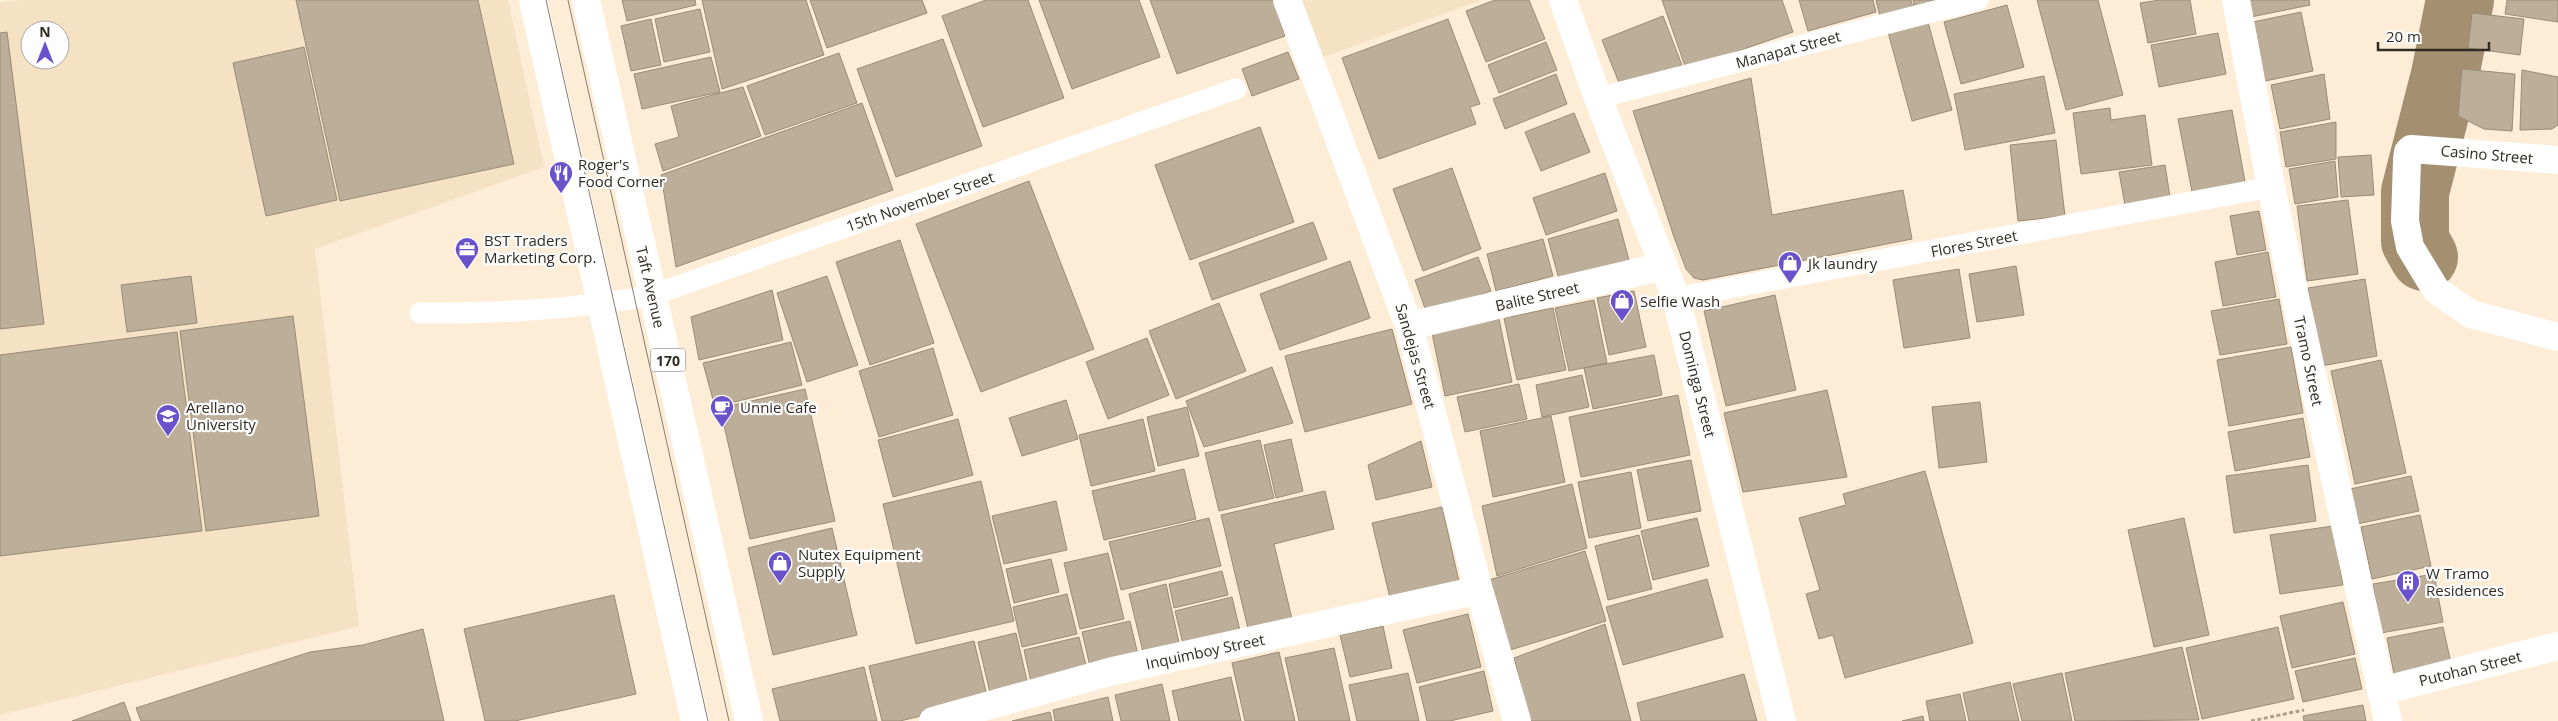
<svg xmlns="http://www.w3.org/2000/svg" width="2558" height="721" font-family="'Open Sans',sans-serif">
<rect width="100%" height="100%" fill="#fdedd7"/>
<path fill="#f5e1c4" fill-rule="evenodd" d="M 19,0 L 508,0 L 544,167 L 315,249 L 359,626 L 0,715 L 0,3 ZM 30,30 L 60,30 L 60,60 L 30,60 Z
M 1290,0 L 1482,0 L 1312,61 Z"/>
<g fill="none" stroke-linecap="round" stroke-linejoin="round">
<path stroke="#a48f71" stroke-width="68" d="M 2424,257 L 2415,241 L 2415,192 L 2445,75 L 2460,0"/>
</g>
<path fill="#bcae98" stroke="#998b77" d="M 296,0 L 478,0 L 514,164 L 340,201 Z
M 622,0 L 695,0 L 696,5 L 627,21 Z
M 702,0 L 806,0 L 824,55 L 722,89 Z
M 810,0 L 922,0 L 927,13 L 827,48 Z
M 986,0 L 1028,0 L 1064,98 L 983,127 L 942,16 Z
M 1039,0 L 1139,0 L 1160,57 L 1072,89 Z
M 1150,0 L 1273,0 L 1285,36 L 1177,74 Z
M 1495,0 L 1529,0 L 1545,39 L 1486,62 L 1466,11 Z
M 1662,0 L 1782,0 L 1793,32 L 1686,69 Z
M 1799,0 L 1873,0 L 1876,12 L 1808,31 Z
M 1876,0 L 1911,0 L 1914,13 L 1881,21 Z
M 1913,0 L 1957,0 L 1915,11 Z
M 2037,0 L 2098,0 L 2123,95 L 2066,110 Z
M 2160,0 L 2190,0 L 2196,34 L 2148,43 L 2140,3 Z
M 2243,0 L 2309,0 L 2310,5 L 2246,18 Z
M 2507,0 L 2558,0 L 2558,22 L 2505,14 Z
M 2007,5 L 2024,67 L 1961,84 L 1944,22 Z
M 700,9 L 710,52 L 664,62 L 655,19 Z
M 2301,12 L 2313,71 L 2265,81 L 2253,22 Z
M 2472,13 L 2524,19 L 2520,55 L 2468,48 Z
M 1663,16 L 1682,65 L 1621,88 L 1602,40 Z
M 651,19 L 661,65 L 631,71 L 621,26 Z
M 1448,19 L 1480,104 L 1470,107 L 1476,124 L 1379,159 L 1342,58 Z
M 1928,22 L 1952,110 L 1912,121 L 1888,32 Z
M 7,32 L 44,324 L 0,329 L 0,33 Z
M 2218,33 L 2226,74 L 2159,87 L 2151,45 Z
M 943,39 L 982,146 L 896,177 L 857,69 Z
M 1546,42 L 1557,70 L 1499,93 L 1488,65 Z
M 304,47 L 337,200 L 266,216 L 233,63 Z
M 1288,52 L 1299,79 L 1252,96 L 1242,69 Z
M 839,53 L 857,103 L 765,135 L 747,86 Z
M 711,57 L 720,92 L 642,109 L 634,74 Z
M 2462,69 L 2515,74 L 2512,131 L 2484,129 L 2458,116 Z
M 2522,70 L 2558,77 L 2558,125 L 2552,129 L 2520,130 Z
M 1556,74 L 1567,104 L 1505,129 L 1493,99 Z
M 2324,74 L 2330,119 L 2280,129 L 2271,85 Z
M 2044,76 L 2055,133 L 1965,150 L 1954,94 Z
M 1751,78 L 1772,215 L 1903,190 L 1912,239 L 1703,280 L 1694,278 L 1686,269 L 1673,234 L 1633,111 Z
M 743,87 L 761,136 L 663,171 L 655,144 L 679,137 L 671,106 Z
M 862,103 L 893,190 L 676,267 L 661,175 Z
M 2110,108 L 2111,120 L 2145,115 L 2152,165 L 2081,174 L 2073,113 Z
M 2232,110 L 2246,187 L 2193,197 L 2178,119 Z
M 1574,113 L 1590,152 L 1541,171 L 1525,132 Z
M 2336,122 L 2336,159 L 2286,167 L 2280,132 Z
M 1260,127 L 1294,222 L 1190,260 L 1155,165 Z
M 2056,140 L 2065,216 L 2018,221 L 2010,145 Z
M 2371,155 L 2374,195 L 2341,197 L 2338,157 Z
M 2335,161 L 2338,197 L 2295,204 L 2289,169 Z
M 2165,165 L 2171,203 L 2126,211 L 2119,172 Z
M 1452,168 L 1481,249 L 1423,271 L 1393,189 Z
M 1605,173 L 1617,211 L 1546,235 L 1533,198 Z
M 1029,181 L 1094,349 L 981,392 L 916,224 Z
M 2348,200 L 2358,274 L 2307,281 L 2297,206 Z
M 2259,211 L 2266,250 L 2237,255 L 2230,216 Z
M 1618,219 L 1630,264 L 1560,283 L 1548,239 Z
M 1313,222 L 1327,259 L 1212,300 L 1199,263 Z
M 1543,239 L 1553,276 L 1496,291 L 1487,254 Z
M 900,240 L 934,343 L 870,365 L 836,262 Z
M 2268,252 L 2276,297 L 2223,306 L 2215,262 Z
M 1478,257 L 1491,291 L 1427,314 L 1415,280 Z
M 1350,261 L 1370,318 L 1280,350 L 1260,294 Z
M 2016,266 L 2024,315 L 1977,322 L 1969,274 Z
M 1959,269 L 1970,338 L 1904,348 L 1893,280 Z
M 191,276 L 197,323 L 127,332 L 121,285 Z
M 827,276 L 858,365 L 807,382 L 777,293 Z
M 2365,279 L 2377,356 L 2321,366 L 2308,288 Z
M 772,290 L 783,340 L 699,360 L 691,317 Z
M 1634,291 L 1646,347 L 1609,355 L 1597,298 Z
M 1775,295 L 1796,390 L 1726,406 L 1704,311 Z
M 2279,299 L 2287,344 L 2220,355 L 2211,311 Z
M 1594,300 L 1607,363 L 1569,371 L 1555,308 Z
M 1219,303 L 1246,371 L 1176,399 L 1149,331 Z
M 1553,308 L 1566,370 L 1517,380 L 1504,318 Z
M 293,316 L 319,516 L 206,531 L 180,331 Z
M 1499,319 L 1512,382 L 1445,396 L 1432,333 Z
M 1392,329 L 1412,404 L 1305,432 L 1285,356 Z
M 177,332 L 202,531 L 0,556 L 0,355 Z
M 1147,338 L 1169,395 L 1108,419 L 1086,362 Z
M 791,342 L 802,385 L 715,407 L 703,363 Z
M 2291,347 L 2303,413 L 2229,426 L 2217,360 Z
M 933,348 L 953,415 L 879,437 L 859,371 Z
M 1654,355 L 1662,395 L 1593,409 L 1584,368 Z
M 2381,360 L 2406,473 L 2355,484 L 2331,371 Z
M 1272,367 L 1293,423 L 1204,447 L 1186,401 Z
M 1582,375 L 1589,407 L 1542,417 L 1536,385 Z
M 1519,384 L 1527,419 L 1465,432 L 1457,397 Z
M 805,389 L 835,521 L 750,539 L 720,408 Z
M 1827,390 L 1847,477 L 1743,492 L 1724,413 Z
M 1678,395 L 1690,455 L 1581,477 L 1569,417 Z
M 1066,400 L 1078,439 L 1022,456 L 1009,418 Z
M 1980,402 L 1987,462 L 1939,468 L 1932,407 Z
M 1187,407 L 1199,456 L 1158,466 L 1147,417 Z
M 1551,416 L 1565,482 L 1493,497 L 1480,431 Z
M 2303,418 L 2310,457 L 2235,471 L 2228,432 Z
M 958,419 L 973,475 L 893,497 L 878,440 Z
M 1143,419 L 1155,471 L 1091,486 L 1079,435 Z
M 1291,439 L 1303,491 L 1276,498 L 1264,445 Z
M 1260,440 L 1274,498 L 1219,511 L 1205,453 Z
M 1421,441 L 1432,487 L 1376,500 L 1368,465 Z
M 1691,460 L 1701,511 L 1648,521 L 1637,470 Z
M 2308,465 L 2316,521 L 2234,533 L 2226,476 Z
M 1184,469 L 1196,519 L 1104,540 L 1092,491 Z
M 1925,471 L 1973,643 L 1845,678 L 1833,635 L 1819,639 L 1806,594 L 1820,590 L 1799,518 L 1846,505 L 1843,494 Z
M 1631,472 L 1641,528 L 1589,538 L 1578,482 Z
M 2411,476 L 2419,511 L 2357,524 L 2350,489 Z
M 981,481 L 1014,621 L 916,644 L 883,504 Z
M 1572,484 L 1587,548 L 1497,576 L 1482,506 Z
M 1325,491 L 1334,529 L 1274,544 L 1294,627 L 1250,637 L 1221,515 Z
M 1056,501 L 1067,550 L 1004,564 L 992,516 Z
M 1442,507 L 1460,586 L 1391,602 L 1372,523 Z
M 2420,515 L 2431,566 L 2372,579 L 2361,527 Z
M 1209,518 L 1221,566 L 1121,590 L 1109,542 Z
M 1697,518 L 1709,566 L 1653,580 L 1641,531 Z
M 2184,518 L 2209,635 L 2154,647 L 2128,530 Z
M 2333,526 L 2343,585 L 2280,594 L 2270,535 Z
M 832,528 L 857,635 L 773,655 L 748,548 Z
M 1639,535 L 1652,589 L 1608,600 L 1595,546 Z
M 1585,551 L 1606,621 L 1510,650 L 1489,580 Z
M 1108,553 L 1124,619 L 1080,629 L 1064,563 Z
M 1051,559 L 1059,592 L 1014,603 L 1006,569 Z
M 1222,571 L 1228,595 L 1174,608 L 1169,584 Z
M 2434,574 L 2443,622 L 2381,633 L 2373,584 Z
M 1707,579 L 1723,637 L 1623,665 L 1606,607 Z
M 1166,584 L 1180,647 L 1144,656 L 1129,594 Z
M 1067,594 L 1077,634 L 1022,647 L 1013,607 Z
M 614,595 L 636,694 L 515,721 L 485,721 L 464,629 Z
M 1232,597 L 1242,639 L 1185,652 L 1175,611 Z
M 2343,602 L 2355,654 L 2292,668 L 2280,616 Z
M 1468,614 L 1481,667 L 1417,683 L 1403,630 Z
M 1130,621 L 1139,659 L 1091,671 L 1082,632 Z
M 1605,624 L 1631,721 L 1530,721 L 1514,658 Z
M 1383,626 L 1392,668 L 1350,677 L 1340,635 Z
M 2278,627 L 2294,699 L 2202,719 L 2186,648 Z
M 2443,627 L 2451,663 L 2394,674 L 2387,638 Z
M 423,629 L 444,721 L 141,721 L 136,708 L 310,652 L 363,645 Z
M 1016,633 L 1029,689 L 991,697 L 978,642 Z
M 1079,637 L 1088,674 L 1032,687 L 1024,650 Z
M 974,641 L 988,700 L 900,721 L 882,721 L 869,666 Z
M 2182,647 L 2199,720 L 2075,721 L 2065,673 Z
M 1334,648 L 1350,721 L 1299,721 L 1285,658 Z
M 1279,652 L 1295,721 L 1245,721 L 1232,663 Z
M 2355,658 L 2362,689 L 2303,702 L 2295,671 Z
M 864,667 L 877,721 L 780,721 L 772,689 Z
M 1484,671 L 1493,711 L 1450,721 L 1427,721 L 1419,687 Z
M 1408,673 L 1419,721 L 1357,721 L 1349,685 Z
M 2062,673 L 2072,721 L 2022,721 L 2013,684 Z
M 1744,674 L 1757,721 L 1641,721 L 1637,703 Z
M 1231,677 L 1241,721 L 1179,721 L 1172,691 Z
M 2010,682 L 2019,721 L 1969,721 L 1963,693 Z
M 1162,684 L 1170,721 L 1121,721 L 1115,695 Z
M 1960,694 L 1966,721 L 1930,721 L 1926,701 Z
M 1108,697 L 1113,721 L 1055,721 L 1053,710 Z
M 124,702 L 131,721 L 72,721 Z
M 2363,705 L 2366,721 L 2304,721 L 2303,716 Z
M 1050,712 L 1052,721 L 1012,721 Z
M 1923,716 L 1924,721 L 1902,721 Z"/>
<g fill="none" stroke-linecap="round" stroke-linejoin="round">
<path stroke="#aba08f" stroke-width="3" stroke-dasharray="4 2.5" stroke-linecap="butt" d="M 2251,721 L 2304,710"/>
<path stroke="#fff" stroke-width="21" d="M 1598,98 L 1978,0
M 1676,298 L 2271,187
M 420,313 C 498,313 576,310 653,295 L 1236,89"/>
<path stroke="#fff" stroke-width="28" d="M 1287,0 L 1409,326 L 1479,590 L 1517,721
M 1563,0 L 1598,98 L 1676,298 L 1782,721
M 2236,0 L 2271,187 L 2388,721
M 2558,160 L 2411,149 L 2408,152 L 2407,160 L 2405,221 L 2410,247 L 2436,290 L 2471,314 L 2558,337
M 1409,326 L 1664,266
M 2381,691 L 2558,646
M 933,721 L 1113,671 L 1479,590"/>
<path stroke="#fff" stroke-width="28" d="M 533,0 L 695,721
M 586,0 L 749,721"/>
<path stroke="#877d6f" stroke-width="1" d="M 546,0 L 708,721
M 568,0 L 729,721"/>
</g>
<defs>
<g id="restaurant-pin" transform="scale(1.25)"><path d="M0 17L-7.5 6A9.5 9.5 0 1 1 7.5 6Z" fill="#6a52cb" stroke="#fdfdfd"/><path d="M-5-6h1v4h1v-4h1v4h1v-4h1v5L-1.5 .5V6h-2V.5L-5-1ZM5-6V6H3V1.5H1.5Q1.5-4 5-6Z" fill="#fff"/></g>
<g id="office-pin" transform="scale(1.25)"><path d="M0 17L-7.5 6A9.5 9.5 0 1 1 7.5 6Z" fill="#6a52cb" stroke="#fdfdfd"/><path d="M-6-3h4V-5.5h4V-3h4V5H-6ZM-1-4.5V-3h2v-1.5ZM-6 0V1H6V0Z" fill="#fff"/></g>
<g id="shop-pin" transform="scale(1.25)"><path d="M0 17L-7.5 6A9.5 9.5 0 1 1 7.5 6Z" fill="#6a52cb" stroke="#fdfdfd"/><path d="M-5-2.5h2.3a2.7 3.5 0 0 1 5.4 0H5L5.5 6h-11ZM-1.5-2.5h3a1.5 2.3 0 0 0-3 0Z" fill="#fff"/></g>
<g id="cafe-pin" transform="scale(1.25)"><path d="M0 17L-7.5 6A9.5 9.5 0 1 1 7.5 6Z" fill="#6a52cb" stroke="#fdfdfd"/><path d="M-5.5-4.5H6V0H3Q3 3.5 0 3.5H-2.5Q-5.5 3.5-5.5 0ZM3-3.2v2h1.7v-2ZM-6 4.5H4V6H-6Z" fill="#fff"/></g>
<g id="university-pin" transform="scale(1.25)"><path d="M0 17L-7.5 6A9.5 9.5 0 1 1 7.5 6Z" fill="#6a52cb" stroke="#fdfdfd"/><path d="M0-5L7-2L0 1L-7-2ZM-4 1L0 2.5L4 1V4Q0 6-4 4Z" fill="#fff"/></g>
<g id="building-pin" transform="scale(1.25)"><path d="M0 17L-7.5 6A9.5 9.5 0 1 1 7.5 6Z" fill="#6a52cb" stroke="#fdfdfd"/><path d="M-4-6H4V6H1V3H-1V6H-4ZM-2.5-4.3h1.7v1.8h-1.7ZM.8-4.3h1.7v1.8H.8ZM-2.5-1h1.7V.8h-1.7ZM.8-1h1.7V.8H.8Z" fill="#fff"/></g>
</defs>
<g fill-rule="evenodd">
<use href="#restaurant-pin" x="561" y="173"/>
<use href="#office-pin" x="467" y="249"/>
<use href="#shop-pin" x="1790" y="263"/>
<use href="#shop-pin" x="1622" y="301"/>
<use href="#cafe-pin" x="722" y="407"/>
<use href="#university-pin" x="168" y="416"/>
<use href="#shop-pin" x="780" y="563"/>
<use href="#building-pin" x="2408" y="582"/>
</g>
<g text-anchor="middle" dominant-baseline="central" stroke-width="4.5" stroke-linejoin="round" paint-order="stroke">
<rect fill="#fdfdfd" stroke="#6e6b64" stroke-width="1" x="650.5" y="348.5" width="35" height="23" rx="4"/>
<g font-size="14" font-weight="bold" fill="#312c23">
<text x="668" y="360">170</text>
</g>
<g font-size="15" fill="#312c23" stroke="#fdfdfd">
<text transform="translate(1788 49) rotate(-15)">Manapat Street</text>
<text transform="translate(2487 154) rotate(5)">Casino Street</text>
<text transform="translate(920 201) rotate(-19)">15th November Street</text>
<text transform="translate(1974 243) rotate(-11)">Flores Street</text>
<text transform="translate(651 287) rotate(77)">Taft Avenue</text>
<text transform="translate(1537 296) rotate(-13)">Balite Street</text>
<text transform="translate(1416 356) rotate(74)">Sandejas Street</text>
<text transform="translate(2309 361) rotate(78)">Tramo Street</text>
<text transform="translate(1698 384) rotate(76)">Dominga Street</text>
<text transform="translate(1205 651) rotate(-12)">Inquimboy Street</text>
<text transform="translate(2470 668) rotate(-14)">Putohan Street</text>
</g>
<g font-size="15" fill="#312c23" stroke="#fdfdfd" text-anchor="start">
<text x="578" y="164">Roger's<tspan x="578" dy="17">Food Corner</tspan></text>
<text x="484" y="240">BST Traders<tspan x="484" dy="17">Marketing Corp.</tspan></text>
<text x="1808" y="263">Jk laundry</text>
<text x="1640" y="301">Selfie Wash</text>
<text x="186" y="407">Arellano<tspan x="186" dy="17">University</tspan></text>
<text x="740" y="407">Unnie Cafe</text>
<text x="798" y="554">Nutex Equipment<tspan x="798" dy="17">Supply</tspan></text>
<text x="2426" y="573">W Tramo<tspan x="2426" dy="17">Residences</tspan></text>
</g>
</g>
<g transform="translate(45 45)"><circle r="24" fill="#fdfdfd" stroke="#aba9a6"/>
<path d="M0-4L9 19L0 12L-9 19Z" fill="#6a52cb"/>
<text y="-8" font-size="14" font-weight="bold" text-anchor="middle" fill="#312c23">N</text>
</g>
<path d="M2378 42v8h111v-8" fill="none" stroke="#312c23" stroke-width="2.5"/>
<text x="2386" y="42" font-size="15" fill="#312c23" stroke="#fdfdfd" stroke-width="4" paint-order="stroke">20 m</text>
</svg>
